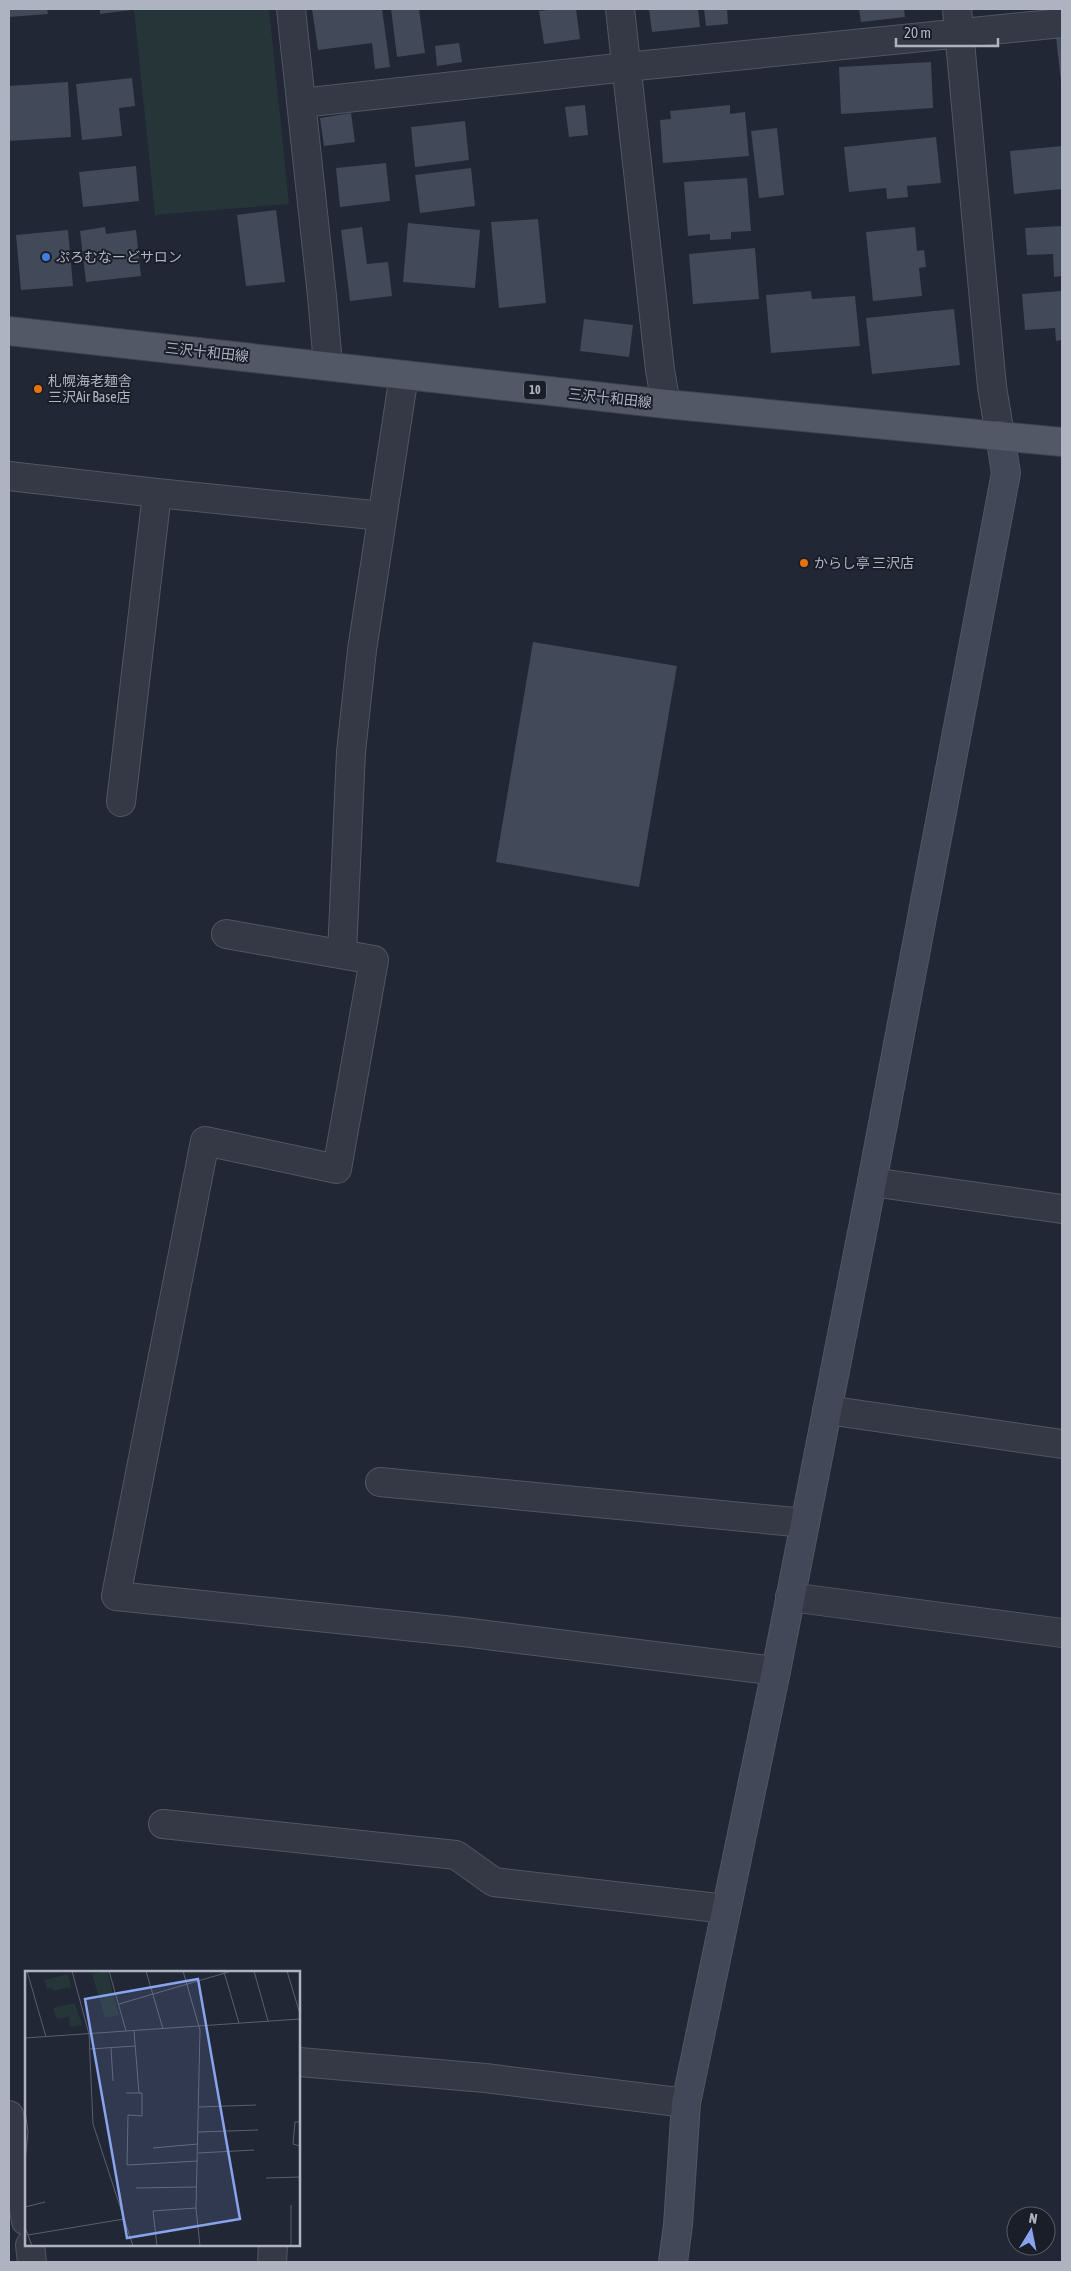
<svg xmlns="http://www.w3.org/2000/svg" width="1071" height="2271" font-family="'Asap Condensed','Noto Sans JP',sans-serif">
<rect width="100%" height="100%" fill="#212734"/>
<path fill="#263538" d="M 134,9 L 269,9 L 289,204 L 155,215 Z"/>
<path fill="#424958" d="M 9,9 L 47,9 L 48,14 L 9,17 Z
M 100,9 L 131,9 L 131,10 L 100,14 Z
M 312,9 L 382,9 L 390,67 L 375,69 L 372,43 L 318,50 Z
M 391,9 L 419,9 L 425,53 L 397,57 Z
M 556,9 L 576,9 L 580,39 L 544,44 L 539,11 Z
M 649,9 L 698,9 L 700,27 L 652,32 Z
M 704,9 L 727,9 L 728,24 L 706,26 Z
M 859,9 L 904,9 L 905,17 L 861,22 Z
M 1056,37 L 1062,37 L 1062,81 L 1061,82 Z
M 459,43 L 462,62 L 437,66 L 435,46 Z
M 931,62 L 933,108 L 841,114 L 839,67 Z
M 132,78 L 135,106 L 119,108 L 122,136 L 82,140 L 76,84 Z
M 68,82 L 71,137 L 9,141 L 9,86 Z
M 585,105 L 588,135 L 569,137 L 565,107 Z
M 730,105 L 730,114 L 745,112 L 749,156 L 663,163 L 660,120 L 671,119 L 670,111 Z
M 351,113 L 355,142 L 324,146 L 320,118 Z
M 465,121 L 469,160 L 415,167 L 411,127 Z
M 777,128 L 784,195 L 759,198 L 751,131 Z
M 936,137 L 941,183 L 907,186 L 908,197 L 887,199 L 886,188 L 849,192 L 844,147 Z
M 1062,146 L 1062,189 L 1014,194 L 1010,151 Z
M 386,163 L 390,201 L 340,207 L 336,168 Z
M 136,166 L 139,201 L 83,207 L 79,172 Z
M 471,168 L 475,206 L 420,213 L 415,175 Z
M 747,178 L 751,231 L 731,232 L 731,239 L 710,240 L 710,234 L 688,236 L 684,182 Z
M 276,210 L 285,282 L 246,286 L 237,215 Z
M 538,219 L 546,303 L 499,308 L 491,222 Z
M 408,223 L 480,230 L 475,288 L 403,282 Z
M 1062,226 L 1062,276 L 1054,277 L 1053,254 L 1027,255 L 1025,228 Z
M 105,227 L 106,234 L 136,230 L 141,276 L 86,282 L 80,231 Z
M 362,227 L 367,264 L 388,262 L 392,296 L 350,301 L 341,230 Z
M 915,227 L 917,251 L 924,250 L 926,267 L 919,268 L 922,296 L 873,301 L 866,232 Z
M 68,230 L 73,286 L 21,290 L 16,235 Z
M 755,248 L 759,299 L 693,304 L 689,254 Z
M 811,291 L 812,299 L 855,296 L 860,346 L 771,353 L 766,295 Z
M 1062,291 L 1062,340 L 1056,341 L 1055,328 L 1025,330 L 1022,294 Z
M 954,309 L 960,365 L 872,374 L 866,318 Z
M 584,319 L 633,325 L 629,357 L 580,351 Z
M 533,642 L 677,666 L 639,887 L 496,862 Z"/>
<g fill="none" stroke-linecap="round" stroke-linejoin="round">
<g stroke="#515662" stroke-width="30">
<path id="street" d="M 291,9 L 322,296 L 328,365
M 620,9 L 660,370 L 666,404
M 957,9 L 992,387 L 1000,435
M 301,103 L 626,67 L 1062,23
M 9,476 L 157,493 L 382,516
M 121,802 L 157,493
M 226,934 L 374,960 L 337,1169 L 205,1141 L 116,1596 L 463,1632 L 776,1671
M 342,954 L 351,752 L 362,650 L 404,375
M 872,1182 L 1062,1209
M 827,1410 L 1062,1444
M 380,1482 L 805,1523
M 790,1597 L 1062,1633
M 163,1824 L 456,1855 L 494,1882 L 726,1909
M 299,2062 L 485,2078 L 686,2103
M 9,2115 L 26,2221
M 30,2245 L 32,2262
M 272,2262 L 273,2245"/>
</g>
<g stroke="#515662" stroke-width="30">
<path id="secondary" d="M 673,2262 L 678,2225 L 686,2103 L 776,1671 L 872,1182 L 1006,473 L 1000,435"/>
</g>
<g stroke="#3d424e" stroke-width="30">
<path id="primary" d="M 9,331 L 666,404 L 1062,442"/>
</g>
<use href="#street" stroke="#343945" stroke-width="28"/>
<use href="#secondary" stroke="#424857" stroke-width="28"/>
<use href="#primary" stroke="#525865" stroke-width="28"/>
</g>
<circle fill="#3f7fe0" stroke="#1a1e29" stroke-width="2" cx="46" cy="257" r="5"/>
<g fill="#e8710a" stroke="#1a1e29" stroke-width="2">
<circle cx="38" cy="389" r="5"/>
<circle cx="804" cy="563" r="5"/>
</g>
<g text-anchor="middle" dominant-baseline="central" stroke-width="4" stroke-linejoin="round" paint-order="stroke">
<rect fill="#1a1e29" stroke="#828693" stroke-width="1" x="524" y="380.5" width="22" height="19" rx="4"/>
<g font-size="12" font-weight="bold" fill="#aeb3c1">
<text x="535" y="390">10</text>
</g>
<g font-size="14" fill="#aeb3c1" stroke="#1a1e29" text-anchor="start">
<text x="56" y="257">ぷろむなーどサロン</text>
<text x="48" y="381">札幌海老麺舎<tspan x="48" dy="16">三沢Air Base店</tspan></text>
<text x="814" y="563">からし亭 三沢店</text>
</g>
<g font-size="14" fill="#aeb3c1" stroke="#1a1e29">
<text transform="translate(207 352) rotate(6)">三沢十和田線</text>
<text transform="translate(610 398) rotate(6)">三沢十和田線</text>
</g>
</g>
<g transform="translate(25 1971)">
<rect width="275" height="275" fill="#212734"/>
<path d="M 82,0 L 94,44 L 80,47 L 67,3 ZM 43,3 L 46,16 L 28,20 L 27,17 L 22,18 L 19,9 ZM 50,32 L 57,54 L 45,56 L 44,46 L 32,48 L 28,37 Z" fill="#263538"/>
<path fill="none" stroke="#595f6c" stroke-width="1" d="M 2,0 L 21,66M 47,0 L 64,63 L 68,153 L 108,275M 84,0 L 101,60M 121,0 L 138,58M 158,0 L 175,59 L 171,237 L 175,275M 229,0 L 243,50M 262,0 L 275,43M 199,1 L 214,52M 94,33 L 207,0M 109,60 L 114,122M 0,67 L 275,48M 86,77 L 88,110M 65,78 L 110,75M 101,122 L 117,122 L 117,145 L 103,144 L 102,194 L 173,190M 174,136 L 231,134M 0,140 L 3,160 L 0,191M 275,151 L 270,151 L 268,173 L 275,175M 173,161 L 233,159M 128,177 L 173,173M 173,182 L 229,179M 241,207 L 275,206M 111,217 L 172,216M 266,234 L 266,275M 0,236 L 20,231M 0,256 L 7,275M 3,264 L 99,248M 132,275 L 128,240 L 171,237"/>
<path fill="#87a4ed" fill-opacity="0.15" stroke="#87a4ed" stroke-width="2.5" d="M 173,8 L 215,248 L 102,267 L 60,28 Z"/>
<rect width="275" height="275" fill="none" stroke="#aeb3c1" stroke-width="2.5"/>
</g>
<rect width="1071" height="2271" fill="none" stroke="#aeb3c1" stroke-width="20"/>
<g transform="translate(1031 2231) rotate(10)"><circle r="24" fill="#1a1e29" stroke="#555a66"/>
<path d="M0-4L9 19L0 12L-9 19Z" fill="#87a4ed"/>
<text y="-8" font-size="14" font-weight="bold" text-anchor="middle" fill="#aeb3c1">N</text>
</g>
<path d="M896 38v8h102v-8" fill="none" stroke="#aeb3c1" stroke-width="2.5"/>
<text x="904" y="38" font-size="15" fill="#aeb3c1" stroke="#1a1e29" stroke-width="4" paint-order="stroke">20 m</text>
</svg>
